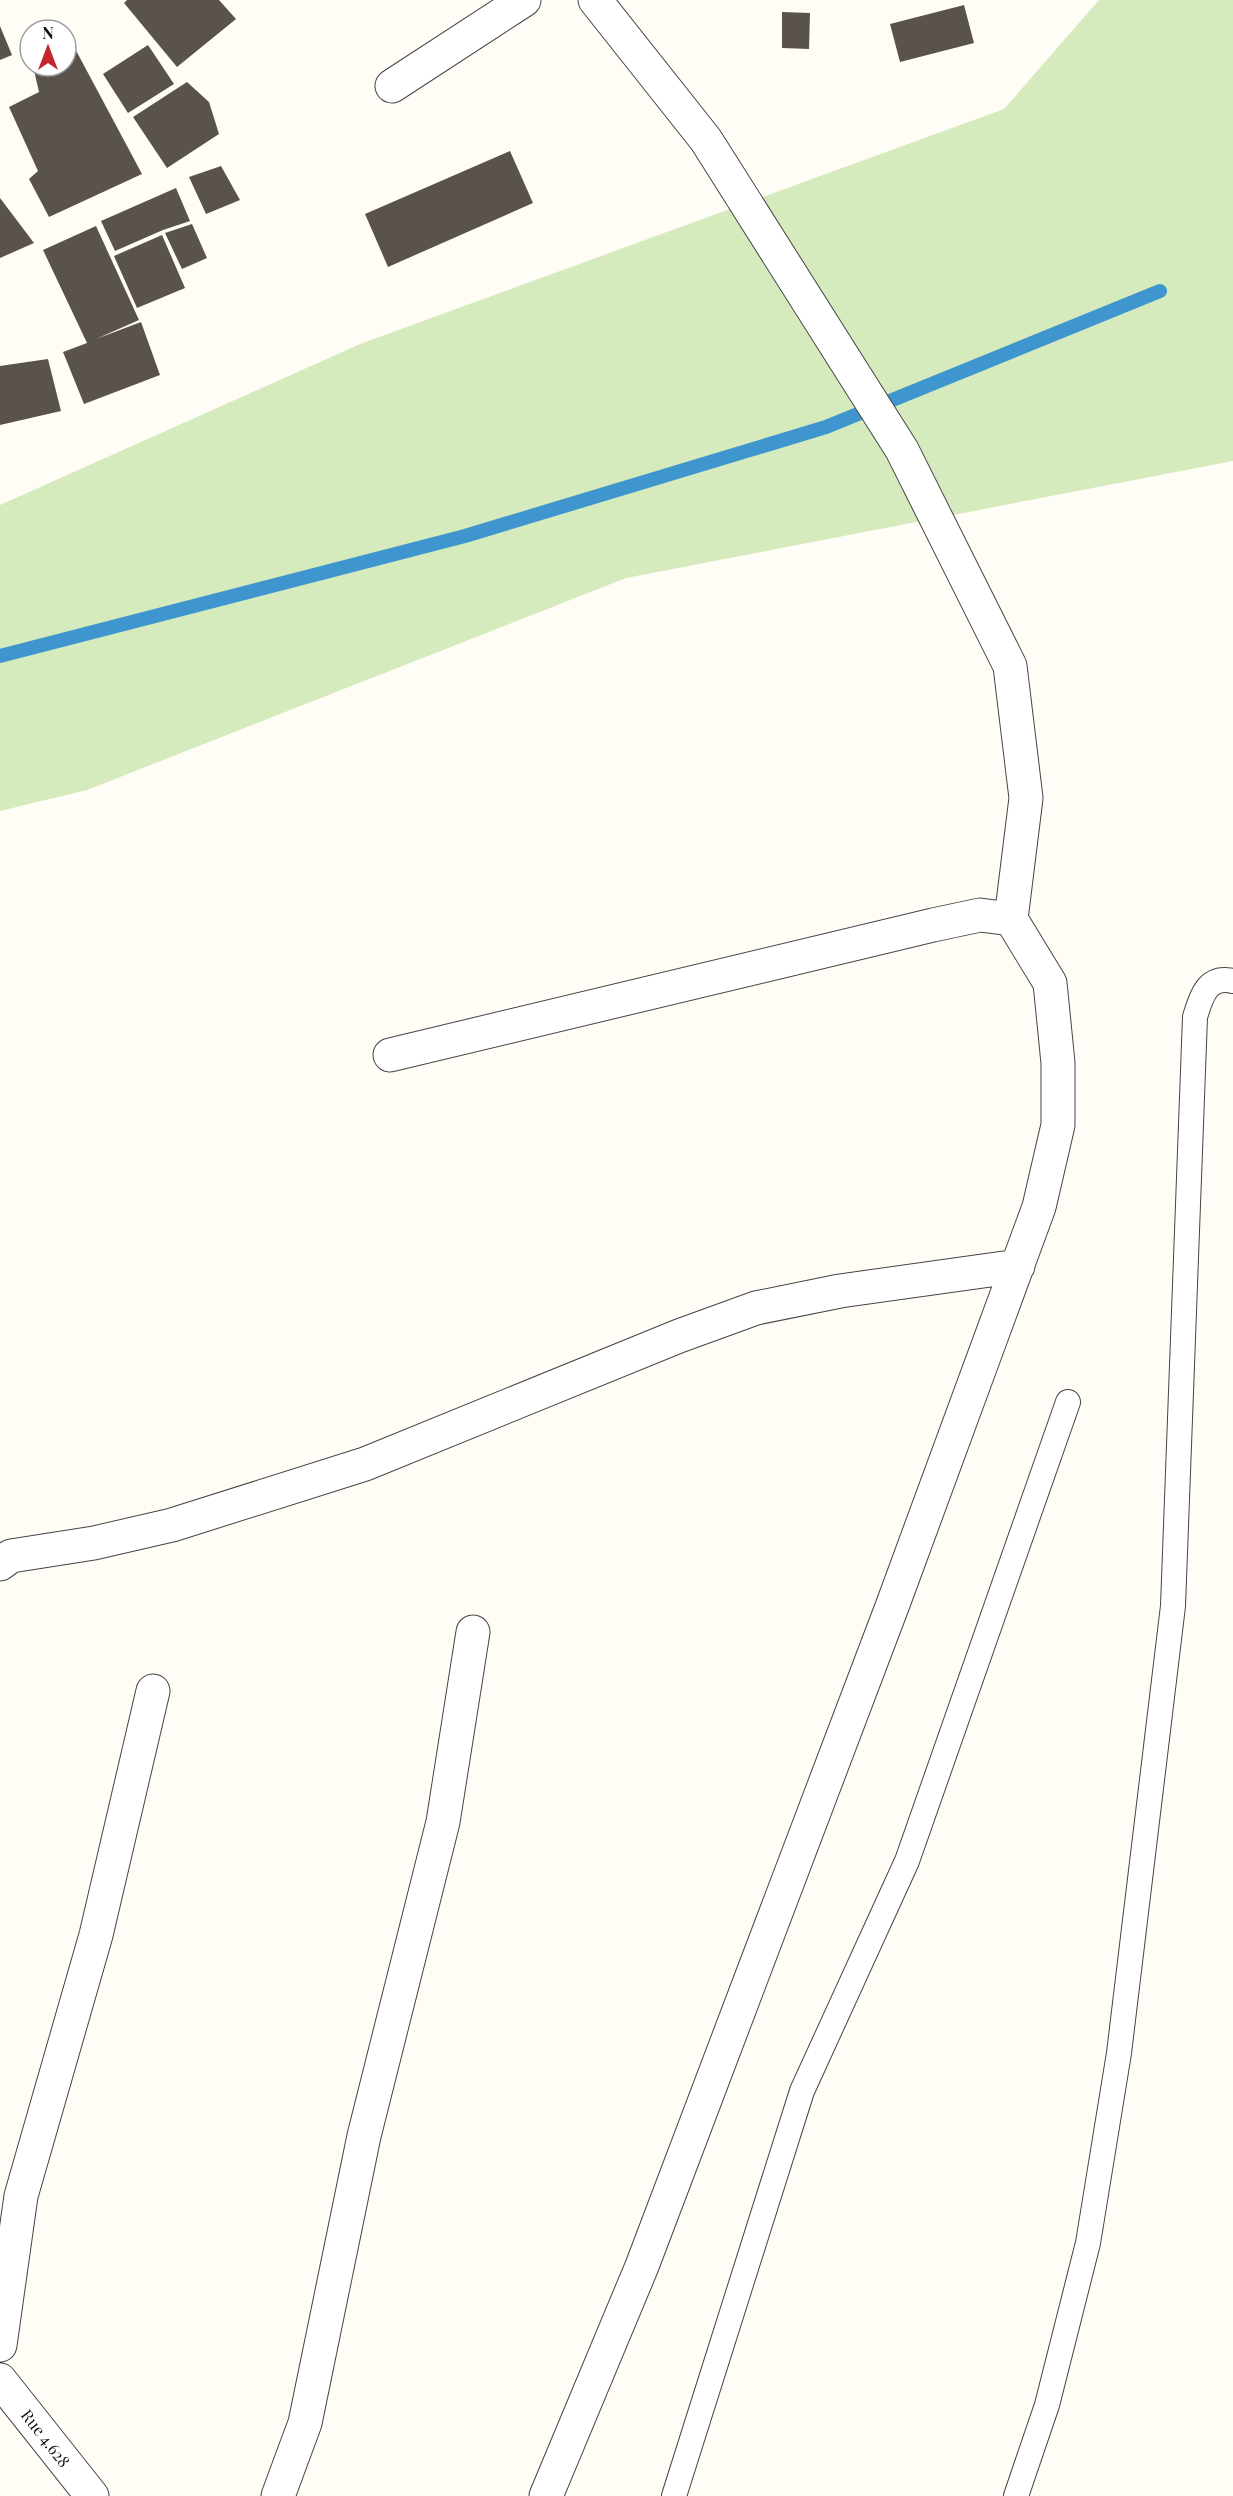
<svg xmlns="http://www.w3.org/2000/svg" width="1233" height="2496" font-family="'Playfair Display',serif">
<rect width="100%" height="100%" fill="#fffdf5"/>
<path fill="#d5ebbd" d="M 1099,0 L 1233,0 L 1233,461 L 626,578 L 87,790 L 0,811 L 0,505 L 360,344 L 1004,109 Z"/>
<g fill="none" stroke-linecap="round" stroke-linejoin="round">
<path stroke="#3f96cf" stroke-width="14" d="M 0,656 L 465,536 L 826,427 L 1160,291"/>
</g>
<path fill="#5a524d" d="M 127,0 L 219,0 L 236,19 L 177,67 L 124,3 Z
M 964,5 L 974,43 L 900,62 L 890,24 Z
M 782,12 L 810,13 L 809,49 L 782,48 Z
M 0,26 L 12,55 L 0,60 Z
M 72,43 L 142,174 L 49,217 L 29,179 L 38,171 L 9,107 L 39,92 L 33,66 L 66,66 L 66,46 Z
M 148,45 L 174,84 L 128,113 L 103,74 Z
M 187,82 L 209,102 L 219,134 L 167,168 L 133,117 Z
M 510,151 L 533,203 L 388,267 L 365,214 Z
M 221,166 L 240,200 L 206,214 L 189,177 Z
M 176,188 L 190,221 L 163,230 L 115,251 L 101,221 Z
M 0,198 L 34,243 L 0,258 Z
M 192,224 L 207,258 L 182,269 L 165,233 Z
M 96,226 L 139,320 L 96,339 L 141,322 L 160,375 L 84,404 L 63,352 L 87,343 L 43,250 Z
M 162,235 L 185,288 L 137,308 L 114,256 Z
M 48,359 L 61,411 L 0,425 L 0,366 Z"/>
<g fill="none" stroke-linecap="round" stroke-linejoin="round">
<g stroke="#444" stroke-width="26">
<path id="lane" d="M 674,2496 L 802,2091 L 907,1861 L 1068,1402
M 1016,2496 L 1047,2405 L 1088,2243 L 1119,2053 L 1173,1606 L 1195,1017 C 1201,997 1207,975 1233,981"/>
</g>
<g stroke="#444" stroke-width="35">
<path id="street" d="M 392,86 L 524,0
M 390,1055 L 933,925 L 980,915 L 1011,919
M 0,1564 L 11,1556 L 94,1543 L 172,1525 L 365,1464 L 679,1336 L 756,1308 L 840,1291 L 1018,1266
M 0,2345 L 21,2196 L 96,1935 L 153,1691
M 0,2380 L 92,2496
M 278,2496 L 305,2423 L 364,2136 L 443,1822 L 473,1632
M 546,2496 L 642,2266 L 893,1604 L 1039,1207 L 1058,1125 L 1058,1063 L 1050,983 L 1011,919 L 1026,798 L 1010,666 L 902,450 L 706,140 L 595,0"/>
</g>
<use href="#lane" stroke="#fff" stroke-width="24"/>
<use href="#street" stroke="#fff" stroke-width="33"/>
</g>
<g text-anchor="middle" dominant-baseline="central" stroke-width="6" stroke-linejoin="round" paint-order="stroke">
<g font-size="16" fill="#111" stroke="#fff">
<text transform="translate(46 2438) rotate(52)">Rue 4.628</text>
</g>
</g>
<g transform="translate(48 48)"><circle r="28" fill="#ffffff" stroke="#a0a0a0" stroke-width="1.5"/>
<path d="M0-4.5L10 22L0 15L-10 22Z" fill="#c4262e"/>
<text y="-9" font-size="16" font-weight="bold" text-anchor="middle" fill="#111111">N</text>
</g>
</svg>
